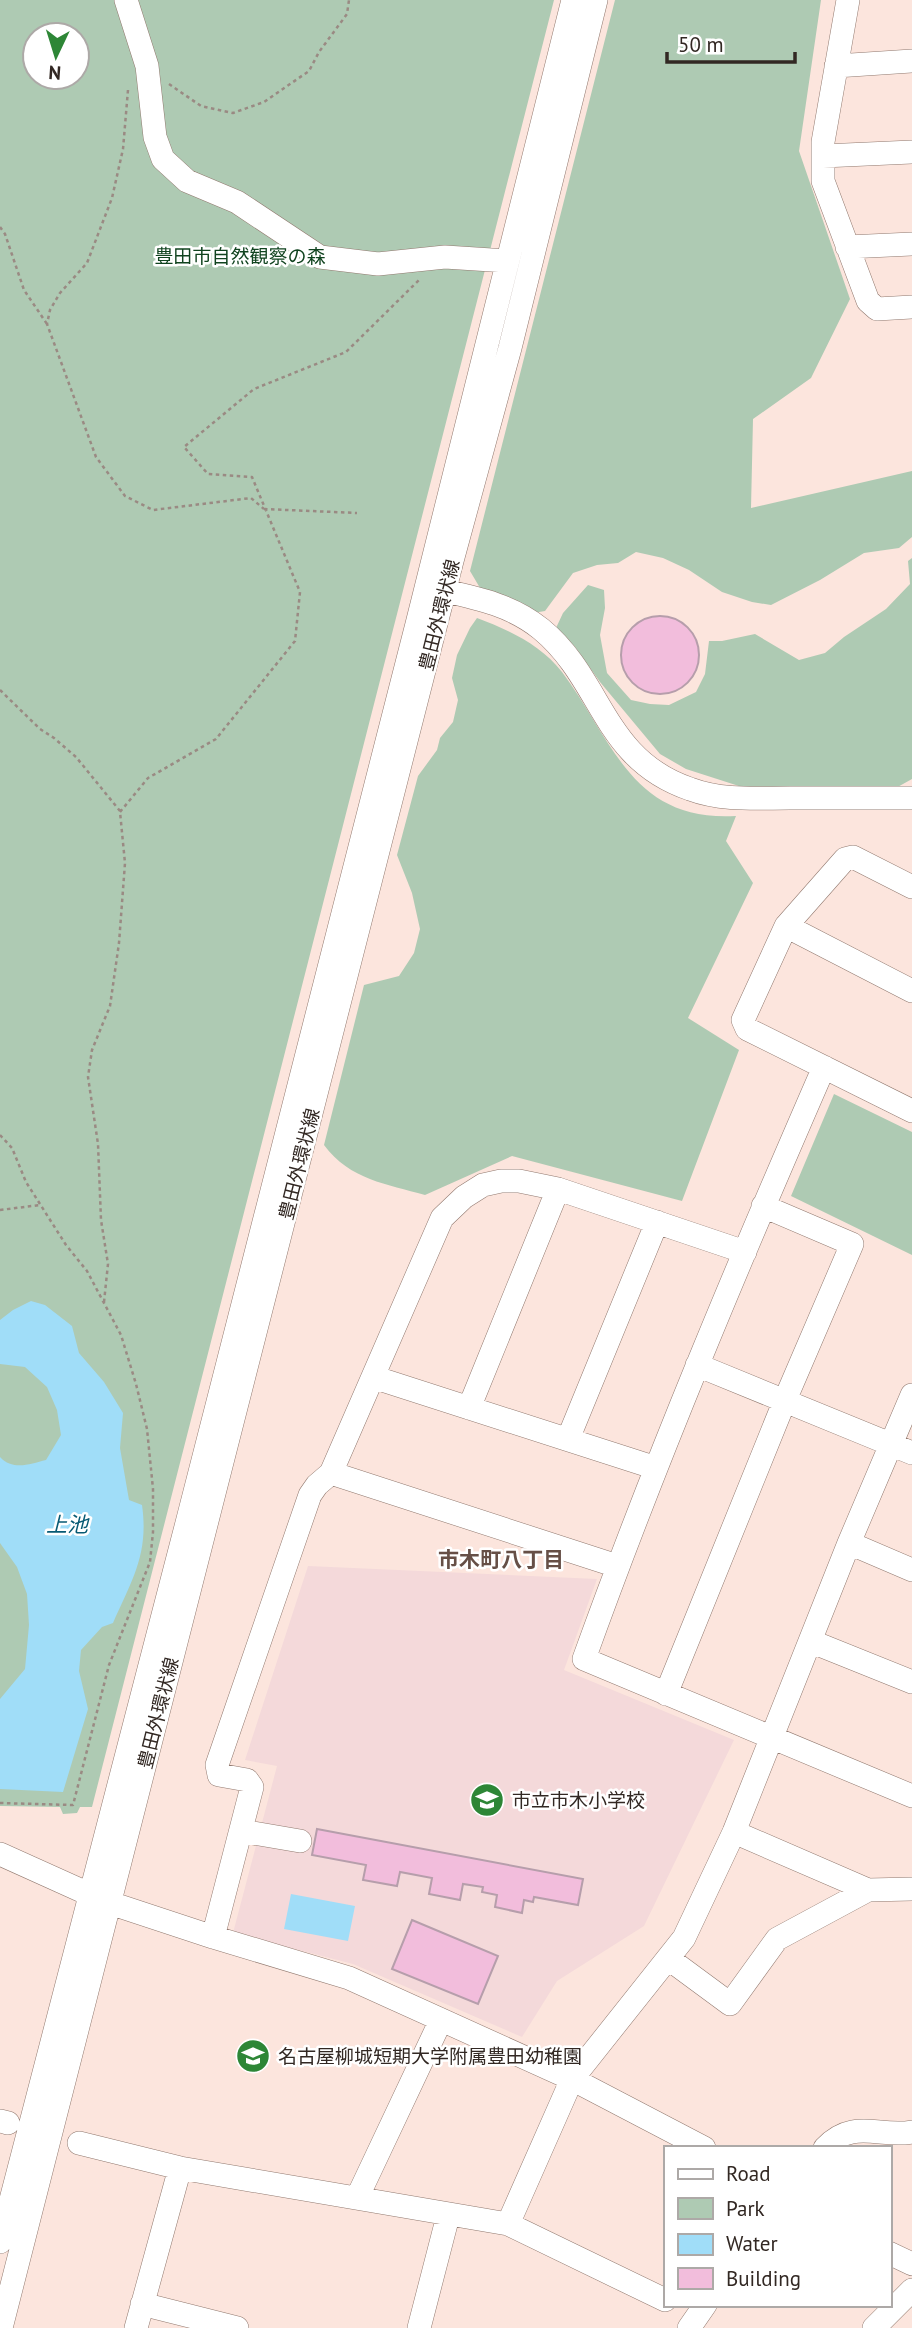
<svg xmlns="http://www.w3.org/2000/svg" width="912" height="2328" font-family="'PT Sans','Noto Sans JP',sans-serif">
<rect width="100%" height="100%" fill="#fce5dd"/>
<path fill="#f4d9da" d="M 308,1566 L 597,1579 L 564,1670 L 734,1740 L 644,1926 L 557,1981 L 522,2037 L 353,1964 L 233,1933 L 277,1766 L 245,1760 Z"/>
<path fill="#aecab3" fill-rule="evenodd" d="M 0,0 L 554,0 L 92,1807 L 80,1807 L 77,1813 L 63,1814 L 60,1807 L 0,1806 ZM 35,35 L 77,35 L 77,77 L 35,77 Z
M 615,0 L 821,0 L 799,151 L 850,299 L 811,378 L 753,419 L 751,508 L 912,471 L 912,537 L 899,548 L 864,553 L 820,580 L 771,605 L 752,602 L 722,592 L 689,570 L 663,558 L 636,552 L 618,563 L 597,565 L 573,573 L 545,611 L 533,613 L 483,593 L 470,571 Z
M 912,558 L 912,779 L 894,789 L 742,787 L 686,769 L 660,754 L 600,682 L 575,647 L 556,628 L 563,613 L 588,585 L 604,590 L 605,608 L 600,635 L 607,673 L 631,700 L 650,704 L 669,705 L 696,692 L 705,674 L 709,641 L 722,641 L 755,634 L 799,660 L 825,653 L 844,637 L 886,609 L 910,584 L 908,561 Z
M 477,618 C 509,630 541,645 562,672 C 613,740 631,822 736,816 L 726,841 L 753,883 L 688,1018 L 739,1050 L 682,1201 L 512,1156 L 425,1195 C 387,1184 350,1180 324,1145 L 364,985 L 399,976 L 414,953 L 420,929 L 412,893 L 397,855 L 418,776 L 437,750 L 440,738 L 453,722 L 458,700 L 452,678 L 457,655 L 470,628 Z
M 834,1094 L 912,1132 L 912,1255 L 791,1196 Z"/>
<path fill="#a0ddf8" d="M 31,1301 L 45,1305 L 72,1326 L 79,1353 L 104,1382 L 123,1413 L 120,1448 L 129,1500 L 142,1505 C 149,1554 132,1580 113,1623 L 102,1627 L 81,1650 L 79,1671 L 88,1709 L 63,1792 L 0,1789 L 0,1699 L 25,1669 L 29,1625 L 27,1594 L 17,1567 L 0,1543 L 0,1457 C 13,1471 30,1464 46,1460 L 61,1435 L 57,1410 L 47,1387 L 25,1367 L 0,1364 L 0,1320 L 13,1310 Z
M 291,1894 L 355,1906 L 348,1941 L 284,1929 Z"/>
<path fill="#f2bddc" stroke="#b69eab" stroke-width="2" d="M621 655a39 39 0 1 1 78 0a39 39 0 1 1-78 0Z
M 317,1829 L 583,1879 L 578,1905 L 534,1897 L 533,1902 L 524,1900 L 522,1913 L 495,1907 L 497,1895 L 482,1892 L 483,1887 L 463,1884 L 460,1900 L 429,1894 L 432,1878 L 400,1872 L 397,1886 L 363,1880 L 366,1865 L 312,1855 Z
M 412,1920 L 498,1956 L 478,2004 L 392,1969 Z"/>
<g fill="none" stroke-linecap="round" stroke-linejoin="round">
<g stroke="#91796f" stroke-width="24">
<path id="minor" d="M 126,0 L 147,66 L 155,137 L 163,159 L 187,181 L 237,202 L 320,257 L 378,264 L 445,257 L 507,261
M 848,0 L 823,142 L 823,181 L 868,301 L 877,309 L 912,307
M 836,66 L 912,61
M 823,156 L 912,152
M 847,247 L 912,244
M 432,588 C 471,597 509,603 541,629 C 603,680 602,759 690,789 C 722,801 756,798 790,798 C 830,798 871,798 912,798
M 912,887 L 853,857 L 845,859 L 786,926 L 743,1020 L 747,1029 L 912,1111
M 786,926 L 912,991
M 824,1067 C 739,1262 656,1459 584,1659 L 912,1796
M 697,1365 L 912,1453
M 373,1377 L 656,1468
M 469,1408 L 558,1189
M 568,1439 L 657,1222
M 331,1473 L 617,1566
M 849,1543 L 912,1570
M 810,1641 L 912,1682
M 666,1694 L 785,1400 L 852,1244 L 763,1206
M 241,1831 L 300,1841
M 734,1832 L 868,1890
M 0,1854 L 91,1895
M 110,1903 L 213,1937 L 349,1978 L 572,2079 L 704,2148
M 213,1937 L 252,1787 L 247,1780 L 219,1775 L 217,1765 L 310,1495 L 317,1485 L 331,1473 L 442,1218 L 464,1197 L 483,1185 L 501,1181 L 519,1181 L 558,1189 L 745,1252
M 669,1959 L 730,2004 L 777,1939 L 868,1890 L 912,1889
M 0,2121 L 8,2123
M 79,2143 L 180,2168 L 508,2224 L 665,2300
M 825,2148 C 853,2118 879,2138 912,2132
M 357,2198 L 441,2020
M 508,2224 L 572,2079 L 684,1938 L 734,1832 L 849,1543 L 912,1395
M 0,2242 L 188,1519 L 417,624 L 573,0
M 889,2253 L 912,2264
M 142,2304 L 237,2328
M 1,2328 L 452,561 L 510,348 L 596,0
M 136,2328 L 180,2168
M 419,2328 L 448,2216
M 689,2328 L 705,2305
M 874,2328 L 912,2290"/>
</g>
<path stroke="#9a8a83" stroke-width="2.5" stroke-dasharray="3.5 3.5" stroke-linecap="butt" d="M 169,84 L 201,106 L 233,113 L 264,102 L 309,71 L 319,52 L 347,14 L 349,0
M 128,90 L 123,149 L 112,198 L 87,263 L 60,293 L 50,310 L 47,324 L 96,457 L 125,496 L 153,510 L 251,498 L 264,509
M 0,227 L 5,234 L 24,290 L 47,324
M 264,509 L 357,513
M 0,690 L 40,729 L 54,738 L 76,757 L 120,811
M 120,812 L 148,778 L 216,739 L 295,641 L 300,592 L 252,477 L 208,474 L 184,447 L 254,389 L 346,352 L 419,280
M 0,1135 L 12,1148 L 26,1182 L 66,1245 L 87,1271 L 121,1335 L 136,1384 L 147,1429 L 153,1489 L 153,1532 L 150,1562 L 109,1665 L 73,1805 L 0,1803
M 0,1210 L 40,1205
M 104,1302 L 108,1264 L 101,1220 L 98,1144 L 88,1077 L 92,1050 L 110,1006 L 119,943 L 125,863 L 120,812"/>
<use href="#minor" stroke="#fff" stroke-width="23"/>
</g>
<defs>
<g id="school-disc" transform="scale(1.75)"><circle r="9.5" fill="#2d8636" stroke="#fff"/><path d="M0-5L7-2L0 1L-7-2ZM-4 1L0 2.5L4 1V4Q0 6-4 4Z" fill="#fff"/></g>
</defs>
<g fill-rule="evenodd">
<use href="#school-disc" x="487" y="1800"/>
<use href="#school-disc" x="253" y="2056"/>
</g>
<g text-anchor="middle" dominant-baseline="central" stroke-width="5" stroke-linejoin="round" paint-order="stroke">
<g font-size="19" fill="#10431f" stroke="#fff">
<text x="240" y="256">豊田市自然観察の森</text>
</g>
<g font-size="19" fill="#322823" stroke="#fff">
<text transform="translate(439 615) rotate(-76)">豊田外環状線</text>
<text transform="translate(299 1164) rotate(-76)">豊田外環状線</text>
<text transform="translate(158 1713) rotate(-76)">豊田外環状線</text>
</g>
<g font-size="19" fill="#322823" stroke="#fff" text-anchor="start">
<text x="512" y="1800">市立市木小学校</text>
<text x="278" y="2056">名古屋柳城短期大学附属豊田幼稚園</text>
</g>
<g font-size="21" font-style="italic" fill="#075a74" stroke="#fff">
<text x="67" y="1524">上池</text>
</g>
<g font-size="21" font-weight="bold" fill="#664f46" stroke="#fff">
<text x="501" y="1559">市木町八丁目</text>
</g>
</g>
<rect x="664" y="2146" width="228" height="161" fill="#ffffff" stroke="#ada9a7" stroke-width="2"/>
<rect x="678" y="2169" width="35" height="10" fill="#ffffff" stroke="#ada9a7" stroke-width="2"/>
<text x="726" y="2181" font-size="21" fill="#322823">Road</text>
<rect x="678" y="2198" width="35" height="21" fill="#aecab3" stroke="#ada9a7" stroke-width="2"/>
<text x="726" y="2216" font-size="21" fill="#322823">Park</text>
<rect x="678" y="2234" width="35" height="21" fill="#a0ddf8" stroke="#ada9a7" stroke-width="2"/>
<text x="726" y="2251" font-size="21" fill="#322823">Water</text>
<rect x="678" y="2268" width="35" height="21" fill="#f2bddc" stroke="#ada9a7" stroke-width="2"/>
<text x="726" y="2286" font-size="21" fill="#322823">Building</text>
<g transform="translate(56 56) rotate(184)"><circle r="33" fill="#ffffff" stroke="#ada9a7" stroke-width="2"/>
<path d="M0-5L12 26L0 18L-12 26Z" fill="#2d8636"/>
<text y="-10" font-size="19" font-weight="bold" text-anchor="middle" fill="#322823">N</text>
</g>
<path d="M667 52v10h128v-10" fill="none" stroke="#322823" stroke-width="3.5"/>
<text x="678" y="52" font-size="21" fill="#322823" stroke="#ffffff" stroke-width="5" paint-order="stroke">50 m</text>
</svg>
